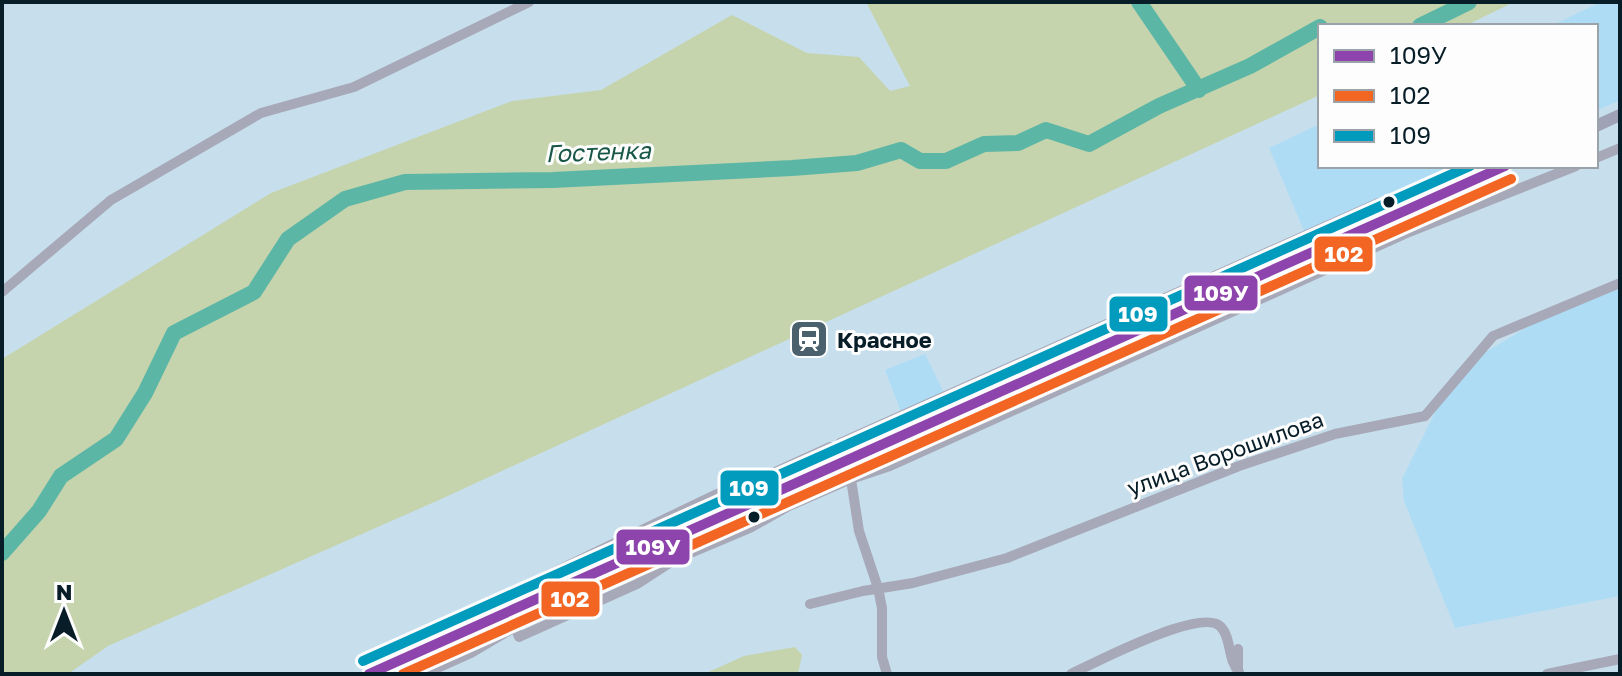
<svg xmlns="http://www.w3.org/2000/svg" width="1622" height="676" font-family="'Golos Text',sans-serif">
<rect width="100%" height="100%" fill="#c7dfed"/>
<path fill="#aedcf5" d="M 1601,2 L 1620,2 L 1620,100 L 1596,111 L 1596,26 L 1558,26 L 1557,23 Z
M 1320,124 L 1320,166 L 1475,166 L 1307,238 L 1269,148 Z
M 1620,284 L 1620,596 L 1455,628 L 1404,501 L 1402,479 L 1456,370 L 1547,315 Z
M 925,354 L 944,393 L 901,412 L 885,370 Z"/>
<path fill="#c5d4ad" d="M 866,2 L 1514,2 L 1465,26 L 1320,26 L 1320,95 L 439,500 L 108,646 L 68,674 L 2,674 L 2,359 L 271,193 L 512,101 L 601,90 L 732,15 L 807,53 L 859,57 L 890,91 L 910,86 Z
M 795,647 L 802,655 L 798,674 L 704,674 L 744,656 Z"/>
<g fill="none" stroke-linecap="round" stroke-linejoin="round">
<path stroke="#5cb6a6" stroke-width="16" d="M 1139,2 L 1199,90
M 1420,26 L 1469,2
M 2,553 L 39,511 L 61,476 L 116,439 L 145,393 L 174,333 L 254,292 L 288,239 L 345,199 L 405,182 L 553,180 L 792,168 L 857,163 L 901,150 L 920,161 L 946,161 L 984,144 L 1018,143 L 1046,130 L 1089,144 L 1159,106 L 1250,66 L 1320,27"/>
<path stroke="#a8a9b8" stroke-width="10" d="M 1596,158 L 1620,148
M 2,292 L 111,200 L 261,113 L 354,87 L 529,2
M 840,443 L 1378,203 L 1383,219
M 848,460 L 859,531 L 878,588 L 882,608 L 882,657 L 887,674
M 502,597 L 515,627
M 491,602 L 519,589
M 526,603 L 519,589 L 717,494 L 762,478 L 830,447
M 810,604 L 863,591 L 913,583 L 1007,558 L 1239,466 L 1335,434 L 1425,416 L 1493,336 L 1620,283
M 1238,649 L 1238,674
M 424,674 L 471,653 L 515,627 L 519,637 L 637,584 L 674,560 L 750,528 L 789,506 L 851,479 L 890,466 L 1409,232 L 1576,166
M 1071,674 C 1094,663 1203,606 1221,627 C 1232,639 1227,659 1239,672
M 1547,674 L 1620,659"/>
<path stroke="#9ea2b4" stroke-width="12" d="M 1596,126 L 1620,115
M 369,674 C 747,504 1125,332 1505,166"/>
<g stroke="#fdfdfd" stroke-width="16">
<path id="bus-1" d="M 369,674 L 1505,166"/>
</g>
<g stroke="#fdfdfd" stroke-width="16">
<path id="bus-2" d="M 403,674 L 1511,179"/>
</g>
<g stroke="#fdfdfd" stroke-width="16">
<path id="bus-3" d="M 363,661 L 1470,166"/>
</g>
<use href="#bus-1" stroke="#8e44ad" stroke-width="10"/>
<use href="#bus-2" stroke="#f26522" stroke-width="10"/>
<use href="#bus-3" stroke="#019bbd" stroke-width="10"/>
</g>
<defs>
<g id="station-square" transform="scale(2)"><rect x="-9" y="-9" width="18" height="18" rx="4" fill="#4a616d" stroke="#fdfdfd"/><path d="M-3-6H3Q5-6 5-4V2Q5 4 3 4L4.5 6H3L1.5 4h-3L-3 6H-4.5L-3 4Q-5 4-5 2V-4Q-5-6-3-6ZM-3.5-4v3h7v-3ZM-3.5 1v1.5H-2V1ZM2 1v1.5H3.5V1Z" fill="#fff"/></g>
</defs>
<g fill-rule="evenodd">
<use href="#station-square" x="809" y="339"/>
</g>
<g fill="#071d28" stroke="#fdfdfd" stroke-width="3">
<circle cx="1389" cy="202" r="7"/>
<circle cx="754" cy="517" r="7"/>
</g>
<g text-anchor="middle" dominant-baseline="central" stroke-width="6" stroke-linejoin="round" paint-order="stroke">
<g font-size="22" font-weight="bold" fill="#071d28" stroke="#fdfdfd" text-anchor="start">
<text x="837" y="339">Красное</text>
</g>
<g font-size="22" fill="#071d28" stroke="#fdfdfd">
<text transform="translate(1225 453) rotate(-20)">улица Ворошилова</text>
</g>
<g font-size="24" font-style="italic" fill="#185747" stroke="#fdfdfd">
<text transform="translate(598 151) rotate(-2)">Гостенка</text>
</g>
</g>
<g stroke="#fdfdfd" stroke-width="3">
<rect x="1313" y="235" width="61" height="38" rx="8" fill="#f26522"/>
<rect x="1183" y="274" width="76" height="38" rx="8" fill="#8e44ad"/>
<rect x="1108" y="295" width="61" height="38" rx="8" fill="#019bbd"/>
<rect x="719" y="469" width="61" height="38" rx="8" fill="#019bbd"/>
<rect x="615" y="528" width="76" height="38" rx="8" fill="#8e44ad"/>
<rect x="540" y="580" width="61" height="38" rx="8" fill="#f26522"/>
</g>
<g font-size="22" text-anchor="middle" font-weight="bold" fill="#fff">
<text x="1344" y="262">102</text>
<text x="1221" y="301">109У</text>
<text x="1138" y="322">109</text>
<text x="749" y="496">109</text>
<text x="653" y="555">109У</text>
<text x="570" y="607">102</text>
</g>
<rect width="1622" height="676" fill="none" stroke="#071d28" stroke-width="8"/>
<rect x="1318" y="24" width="280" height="144" fill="#fdfdfd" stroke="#9ba3a8" stroke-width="2"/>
<rect x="1334" y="50" width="40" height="12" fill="#8e44ad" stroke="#9ba3a8" stroke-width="2"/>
<text x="1390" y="64" font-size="24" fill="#071d28">109У</text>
<rect x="1334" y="90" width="40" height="12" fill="#f26522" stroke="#9ba3a8" stroke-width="2"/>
<text x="1390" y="104" font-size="24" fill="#071d28">102</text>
<rect x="1334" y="130" width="40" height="12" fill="#019bbd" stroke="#9ba3a8" stroke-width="2"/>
<text x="1390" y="144" font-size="24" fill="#071d28">109</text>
<g transform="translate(64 612)" stroke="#fdfdfd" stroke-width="6" paint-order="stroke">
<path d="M0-6L14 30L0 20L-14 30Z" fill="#071d28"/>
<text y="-12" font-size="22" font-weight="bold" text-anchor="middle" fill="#071d28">N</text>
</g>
</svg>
